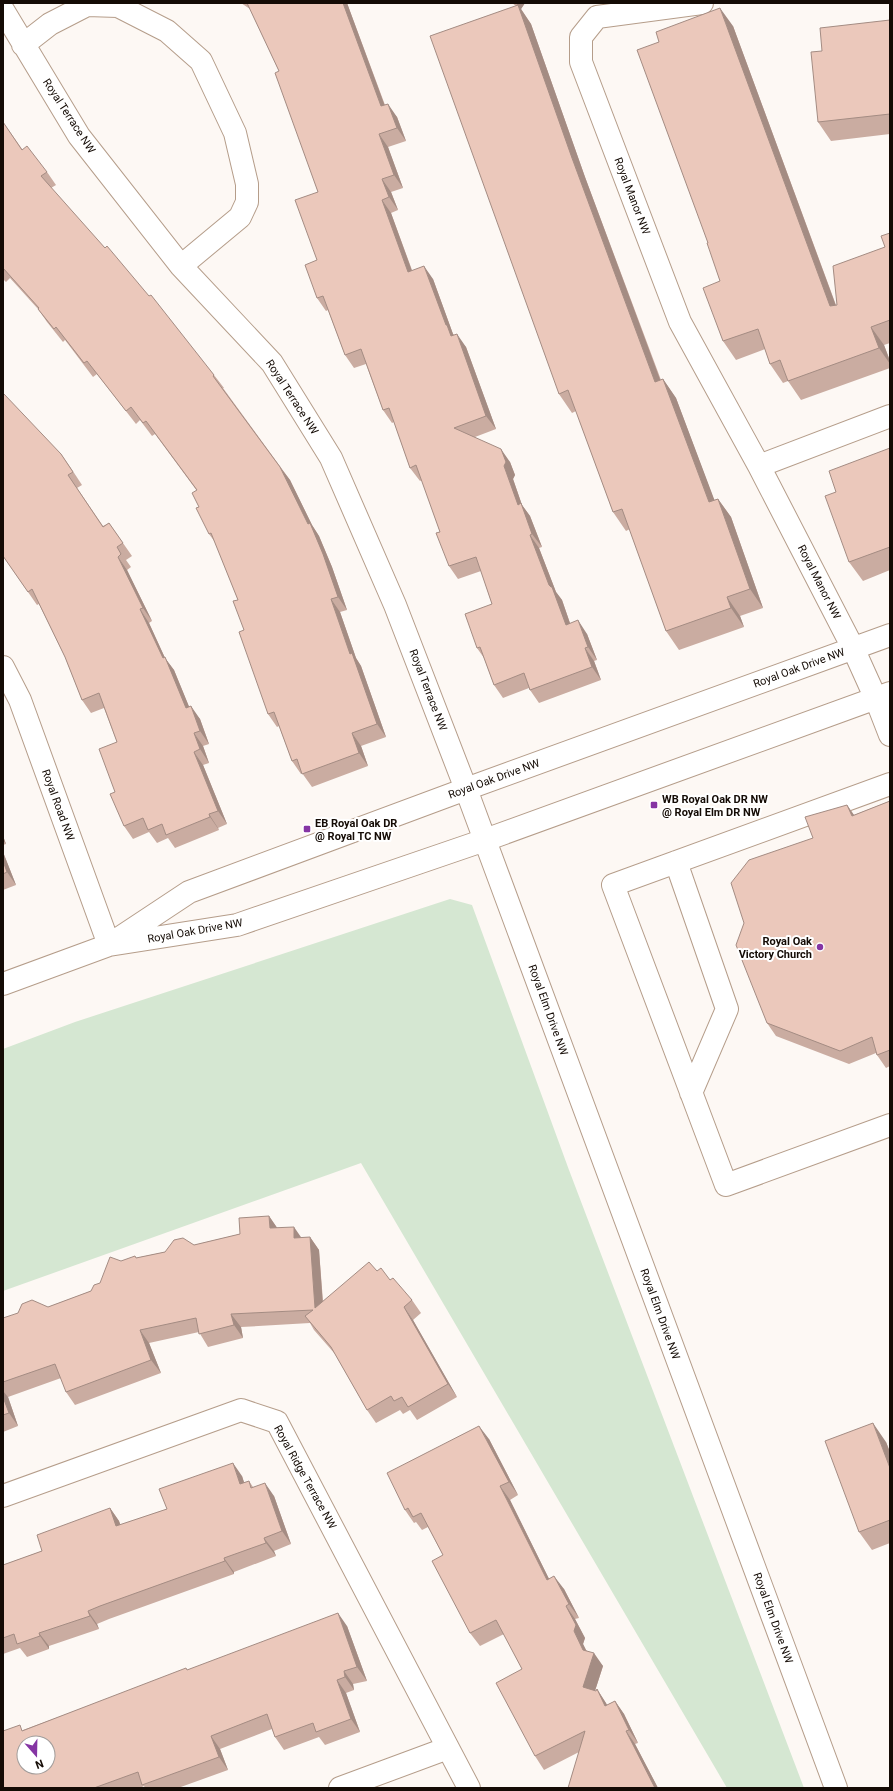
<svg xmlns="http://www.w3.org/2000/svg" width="893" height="1791" font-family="Roboto,sans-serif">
<rect width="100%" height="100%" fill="#fdf8f4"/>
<path fill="#d5e7d2" d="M 450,899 L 472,905 L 569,1170 L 804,1788 L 727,1788 L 361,1163 L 3,1291 L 3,1049 L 75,1022 Z"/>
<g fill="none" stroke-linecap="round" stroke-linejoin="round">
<g stroke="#b59d8a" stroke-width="24">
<path id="minor" d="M 702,3 L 597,17 L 581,37 L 581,62 L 680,322 L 759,466 L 853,648 L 876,699 L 890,735
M 3,10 L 79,136 L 181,266 L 272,363 L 331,458 L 395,605 L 466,789 L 836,1788
M 23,45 L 50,24 L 87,5 L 118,6 L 167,31 L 201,61 L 235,133 L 247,184 L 247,202 L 240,217 L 181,266
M 759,466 L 890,416
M 3,667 L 20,700 L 109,945
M 890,784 L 613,885 L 726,1185 L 890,1125
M 676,862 L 727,1009 L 691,1093
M 115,941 L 189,892 L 466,789 L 890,635
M 3,984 L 109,945 L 237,925 L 485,840 L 890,693
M 3,1496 L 241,1410 L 277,1422 L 469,1788
M 340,1788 L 448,1748"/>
</g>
<use href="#minor" stroke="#fff" stroke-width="22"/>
</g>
<path fill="#caaca1" d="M 241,3 L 347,3 L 385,105 L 397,117 L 406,141 L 388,147 L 403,188 L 391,192 L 398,210 L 391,213 L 412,270 L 433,279 L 453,334 L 466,347 L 496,429 L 475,437 L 510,462 L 515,475 L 513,479 L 522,505 L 530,516 L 542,547 L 539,548 L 556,592 L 562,600 L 570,623 L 587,634 L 597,660 L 594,661 L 601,680 L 539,703 L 530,690 L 529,688 L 503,698 L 494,685 L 484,658 L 477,648 L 492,604 L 481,571 L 458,579 L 449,566 L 440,532 L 422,480 L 420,481 L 410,468 L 394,422 L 392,423 L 383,410 L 366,364 L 354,368 L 345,355 L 328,310 L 326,311 L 317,298 L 318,192 L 279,71 L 250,9 Z
M 512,3 L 525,3 L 521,9 L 531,24 L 585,177 L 661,380 L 663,379 L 676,398 L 714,500 L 718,499 L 731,517 L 763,608 L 740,616 L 744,627 L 679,650 L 666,631 L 630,529 L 626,531 L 613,512 L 576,411 L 572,413 L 559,394 L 516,6 Z
M 890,20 L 890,134 L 831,141 L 818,122 L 822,51 Z
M 733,26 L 836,305 L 837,305 L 885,247 L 890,233 L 890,343 L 884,345 L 890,361 L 890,368 L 801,400 L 788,381 L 783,383 L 770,364 L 765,349 L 736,360 L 723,341 L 720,281 L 708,243 L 659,42 Z
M 3,122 L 22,149 L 47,172 L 56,185 L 51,188 L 214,375 L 224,388 L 223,388 L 290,480 L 312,525 L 319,536 L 332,567 L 347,610 L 340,612 L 356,658 L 361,666 L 386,737 L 361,746 L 368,766 L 312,787 L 302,773 L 301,774 L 292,761 L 279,726 L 277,727 L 268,714 L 244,630 L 238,600 L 215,542 L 209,534 L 199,507 L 197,491 L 155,434 L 152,436 L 140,420 L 136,424 L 97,374 L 93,377 L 65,340 L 63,342 L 47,322 L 38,309 L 10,278 L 6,282 L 3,279 Z
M 890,448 L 890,570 L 863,581 L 849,562 L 836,492 Z
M 61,454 L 82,485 L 77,488 L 103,526 L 109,523 L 132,556 L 126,560 L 131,567 L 127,570 L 152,621 L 149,623 L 165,658 L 174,670 L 189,707 L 200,719 L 209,744 L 203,746 L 209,763 L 203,765 L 227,824 L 218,828 L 219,830 L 175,848 L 168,838 L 157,843 L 149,832 L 133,839 L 124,826 L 115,792 L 117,742 L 104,708 L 91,713 L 82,700 L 65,657 L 39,604 L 37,605 L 3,556 Z
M 890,801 L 890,1066 L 886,1068 L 877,1055 L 876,1053 L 849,1064 L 776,1036 L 767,1023 L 813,838 L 847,805 L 854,815 Z
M 3,836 L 6,844 L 3,845 Z
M 3,852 L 16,885 L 3,890 Z
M 269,1216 L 277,1228 L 301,1238 L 310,1237 L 319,1250 L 323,1301 L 377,1271 L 390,1280 L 412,1300 L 421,1313 L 413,1320 L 457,1397 L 417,1420 L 410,1410 L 403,1414 L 400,1410 L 376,1423 L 367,1410 L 335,1354 L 314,1330 L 310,1323 L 241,1327 L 243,1338 L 208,1347 L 199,1332 L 149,1343 L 161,1373 L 75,1405 L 66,1392 L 61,1378 L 8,1397 L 18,1426 L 3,1432 L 3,1318 L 48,1307 L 91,1291 L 100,1283 L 121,1261 L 165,1252 L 240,1234 Z
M 489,1439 L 518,1495 L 510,1500 L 549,1579 L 564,1589 L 579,1618 L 575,1619 L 585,1638 L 583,1644 L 586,1650 L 603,1666 L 595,1691 L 596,1691 L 597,1689 L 607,1705 L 615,1701 L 624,1714 L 638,1743 L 635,1744 L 658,1788 L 568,1788 L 579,1752 L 544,1770 L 535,1756 L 522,1669 L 504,1634 L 480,1646 L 470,1633 L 443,1555 L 428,1527 L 422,1530 L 416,1522 L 414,1523 L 405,1510 Z
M 886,1442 L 890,1452 L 890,1543 L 872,1550 L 859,1532 Z
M 242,1476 L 244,1483 L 249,1481 L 253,1487 L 274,1496 L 291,1544 L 274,1551 L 276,1556 L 234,1572 L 234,1574 L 109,1619 L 97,1624 L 99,1629 L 49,1646 L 49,1649 L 27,1657 L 20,1648 L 3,1654 L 3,1565 L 42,1551 L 110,1508 L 119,1521 L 120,1525 L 167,1509 Z
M 347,1626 L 367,1681 L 353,1684 L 354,1690 L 346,1693 L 360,1732 L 325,1745 L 319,1737 L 284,1750 L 275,1737 L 272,1729 L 220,1749 L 228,1770 L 178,1788 L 145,1788 L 144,1786 L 140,1788 L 3,1788 L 23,1730 L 187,1670 Z"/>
<path fill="#a48c83" d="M 343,3 L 347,3 L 390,120 L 381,106 Z
M 516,3 L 525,3 L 521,9 L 531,24 L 585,177 L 668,401 L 655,382 L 572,158 L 519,8 Z
M 720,8 L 733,26 L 843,325 L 830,306 Z
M 388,104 L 397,117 L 406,141 L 397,128 Z
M 379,134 L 388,147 L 403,188 L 394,175 Z
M 382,179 L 391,192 L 398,210 L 389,197 Z
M 382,200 L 391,213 L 417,285 L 408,272 Z
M 424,266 L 433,279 L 453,334 L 456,338 L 451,336 L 446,325 Z
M 871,327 L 884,345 L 890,361 L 890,364 L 879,348 Z
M 457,334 L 466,347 L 496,429 L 486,416 Z
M 663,379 L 676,398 L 722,520 L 709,502 Z
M 501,449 L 510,462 L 515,475 L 513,479 L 522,505 L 530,516 L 542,547 L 532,534 L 518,505 L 504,466 Z
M 61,454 L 70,467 L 82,485 L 73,472 Z
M 280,467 L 290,480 L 312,525 L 319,536 L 332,567 L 347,610 L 338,597 L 308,524 Z
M 718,499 L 731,517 L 763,608 L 750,589 Z
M 530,535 L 539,548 L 556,592 L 562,600 L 575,638 L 566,625 L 549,585 Z
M 118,557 L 127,570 L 152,621 L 143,608 Z
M 727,597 L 740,616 L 744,627 L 731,608 Z
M 331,599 L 340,612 L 356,658 L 361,666 L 386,737 L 377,724 L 350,654 Z
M 140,609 L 149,623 L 165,658 L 174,670 L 195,721 L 186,708 Z
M 578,620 L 587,634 L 597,660 L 588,647 Z
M 585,648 L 594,661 L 601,680 L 592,667 Z
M 191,706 L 200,719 L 209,744 L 200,731 Z
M 194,733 L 203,746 L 209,763 L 200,749 Z
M 352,733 L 361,746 L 368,766 L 359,753 Z
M 194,752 L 203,765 L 227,824 L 218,811 Z
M 847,805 L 856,818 L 852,816 Z
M 209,814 L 218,828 L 219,830 L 210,817 Z
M 3,836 L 6,844 L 3,840 Z
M 3,852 L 16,885 L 7,872 L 3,861 Z
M 269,1216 L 278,1229 L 270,1228 Z
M 294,1227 L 303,1240 L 294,1238 Z
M 310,1237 L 319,1250 L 324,1321 L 315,1308 Z
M 404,1307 L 413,1320 L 457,1397 L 448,1384 Z
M 231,1314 L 241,1327 L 243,1338 L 234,1325 Z
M 140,1330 L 149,1343 L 161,1373 L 151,1360 Z
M 3,1391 L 8,1397 L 18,1426 L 9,1413 L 3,1397 Z
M 873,1423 L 886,1442 L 890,1452 L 890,1468 Z
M 479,1426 L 489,1439 L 518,1495 L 509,1482 Z
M 233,1463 L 242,1476 L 249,1497 L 240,1484 Z
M 265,1483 L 274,1496 L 291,1544 L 282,1531 Z
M 500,1486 L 510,1500 L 556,1593 L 547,1580 Z
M 110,1508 L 119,1521 L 126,1539 L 116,1526 Z
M 264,1538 L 274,1551 L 276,1556 L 266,1543 Z
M 224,1558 L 234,1572 L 234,1574 L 225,1561 Z
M 554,1576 L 564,1589 L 579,1618 L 569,1604 Z
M 566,1606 L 575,1619 L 585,1638 L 583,1644 L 591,1660 L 594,1653 L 603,1666 L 592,1700 L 583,1687 L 583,1650 L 574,1631 Z
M 88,1611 L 97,1624 L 99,1629 L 90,1616 Z
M 338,1613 L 347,1626 L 367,1681 L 357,1667 Z
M 39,1633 L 49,1646 L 49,1649 L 40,1636 Z
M 344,1671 L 353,1684 L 354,1690 L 345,1677 Z
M 337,1680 L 346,1693 L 360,1732 L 351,1719 Z
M 597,1689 L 606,1703 L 614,1719 L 605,1706 Z
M 615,1701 L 624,1714 L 638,1743 L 629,1730 Z
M 626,1731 L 635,1744 L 658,1788 L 655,1788 Z
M 211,1736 L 220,1749 L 228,1770 L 219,1757 Z"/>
<path fill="#ebc8bb" stroke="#a48c83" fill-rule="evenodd" d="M 247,3 L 343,3 L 381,106 L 388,104 L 397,128 L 379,134 L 394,175 L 382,179 L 389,197 L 382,200 L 408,272 L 424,266 L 446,325 L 447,325 L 451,336 L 457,334 L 486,416 L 454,428 L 501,449 L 506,462 L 504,466 L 518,505 L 521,503 L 532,534 L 530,535 L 549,585 L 551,587 L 552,587 L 566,625 L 578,620 L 588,647 L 585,648 L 592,667 L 530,690 L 524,673 L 494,685 L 480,647 L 477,648 L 465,614 L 492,604 L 476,557 L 449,566 L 436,533 L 440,532 L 416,465 L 410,468 L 389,408 L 383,410 L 361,349 L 345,355 L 323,296 L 317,298 L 305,265 L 317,260 L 295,200 L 318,192 L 275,73 L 279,71 Z
M 518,5 L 572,158 L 655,382 L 663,379 L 709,502 L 718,499 L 750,589 L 727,597 L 731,608 L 666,631 L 622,509 L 613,512 L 568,390 L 559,394 L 430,36 Z
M 720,8 L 830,306 L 837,305 L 833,266 L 885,247 L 881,236 L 890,233 L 890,320 L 871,327 L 879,348 L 788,381 L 780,360 L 770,364 L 758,329 L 723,341 L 703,288 L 720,281 L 707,243 L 708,243 L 637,50 L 659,42 L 656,32 Z
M 890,20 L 890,114 L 818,122 L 811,52 L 822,51 L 820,28 Z
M 3,122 L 22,150 L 27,146 L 47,172 L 41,176 L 105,248 L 107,246 L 149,296 L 151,295 L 214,375 L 213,376 L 280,467 L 308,524 L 310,523 L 323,554 L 338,597 L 331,599 L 350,654 L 352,653 L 377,724 L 352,733 L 359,753 L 302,774 L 297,759 L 292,761 L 274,712 L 268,714 L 239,632 L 244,630 L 233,601 L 238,600 L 211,533 L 209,534 L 196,508 L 199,507 L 192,493 L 197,490 L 146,421 L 143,423 L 131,407 L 126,411 L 87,361 L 84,363 L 56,327 L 54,329 L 38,309 L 39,308 L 3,268 Z
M 3,394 L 4,394 L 61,454 L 73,472 L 68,475 L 103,527 L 109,523 L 123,543 L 117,547 L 121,554 L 118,557 L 143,608 L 140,609 L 163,658 L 165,657 L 186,708 L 191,706 L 200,731 L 194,733 L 200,749 L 194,752 L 218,811 L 209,814 L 210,817 L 166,835 L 162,824 L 148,830 L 143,818 L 124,826 L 110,794 L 115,792 L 99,749 L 117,742 L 99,693 L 82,700 L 65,657 L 32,589 L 28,592 L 3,556 Z
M 890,448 L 890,547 L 849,562 L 825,496 L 836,492 L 829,471 Z
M 890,801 L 890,1050 L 877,1055 L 872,1037 L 840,1051 L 767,1023 L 736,945 L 744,923 L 731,883 L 749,860 L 813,838 L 805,817 L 847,805 L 852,816 Z
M 3,861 L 7,872 L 3,874 Z
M 269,1216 L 270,1228 L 294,1227 L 294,1238 L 310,1237 L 315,1308 L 369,1262 L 377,1271 L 381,1268 L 390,1280 L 393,1278 L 412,1300 L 404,1307 L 448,1384 L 408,1407 L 402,1397 L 394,1401 L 391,1396 L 367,1410 L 331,1347 L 305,1316 L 313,1310 L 231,1314 L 234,1325 L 199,1334 L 196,1318 L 140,1330 L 151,1360 L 66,1392 L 55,1364 L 3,1382 L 3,1318 L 18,1313 L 22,1304 L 32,1300 L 48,1307 L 91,1291 L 94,1285 L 100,1283 L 110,1257 L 121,1261 L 135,1256 L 136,1258 L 165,1252 L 174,1240 L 183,1238 L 194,1245 L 240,1234 L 239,1218 Z
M 3,1397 L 9,1413 L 3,1415 Z
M 873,1423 L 890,1468 L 890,1520 L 859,1532 L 825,1441 Z
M 479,1426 L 509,1482 L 500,1486 L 547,1580 L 554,1576 L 569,1604 L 566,1606 L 576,1625 L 574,1631 L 583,1650 L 594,1653 L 583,1687 L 596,1691 L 597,1689 L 605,1706 L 615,1701 L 629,1730 L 626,1731 L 655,1788 L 568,1788 L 585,1731 L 535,1756 L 496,1683 L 522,1669 L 496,1620 L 470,1633 L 432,1561 L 443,1555 L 421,1513 L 413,1517 L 408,1508 L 405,1510 L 387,1473 Z
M 233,1463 L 240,1484 L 249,1481 L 251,1488 L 265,1483 L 282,1531 L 264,1538 L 266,1543 L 224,1558 L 225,1561 L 100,1606 L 88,1611 L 90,1616 L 39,1633 L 40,1636 L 17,1644 L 14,1634 L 3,1638 L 3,1565 L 42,1551 L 37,1535 L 110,1508 L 116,1526 L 167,1509 L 159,1489 Z
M 338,1613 L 357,1667 L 344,1671 L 345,1677 L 337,1680 L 351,1719 L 316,1732 L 313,1723 L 275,1737 L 267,1714 L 211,1736 L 219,1757 L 142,1785 L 138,1772 L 94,1788 L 3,1788 L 3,1731 L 20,1725 L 22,1731 L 186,1668 L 187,1670 ZM 24,1743 L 48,1743 L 48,1767 L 24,1767 Z"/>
<g fill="#8535a4" stroke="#fff" stroke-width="1.5">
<rect x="650" y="801" width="8" height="8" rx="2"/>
<rect x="303" y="825" width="8" height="8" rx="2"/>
<circle cx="820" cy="947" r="4"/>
</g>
<g text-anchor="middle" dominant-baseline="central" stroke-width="4" stroke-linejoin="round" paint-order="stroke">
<g font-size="11" fill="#140b05" stroke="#fff">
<text transform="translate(69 116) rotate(57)">Royal Terrace NW</text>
<text transform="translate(632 196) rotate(69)">Royal Manor NW</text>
<text transform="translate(292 397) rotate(57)">Royal Terrace NW</text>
<text transform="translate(819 582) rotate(63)">Royal Manor NW</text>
<text transform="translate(799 668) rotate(-20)">Royal Oak Drive NW</text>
<text transform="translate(428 690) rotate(69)">Royal Terrace NW</text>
<text transform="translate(494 779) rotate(-20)">Royal Oak Drive NW</text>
<text transform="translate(58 805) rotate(70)">Royal Road NW</text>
<text transform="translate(195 931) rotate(-10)">Royal Oak Drive NW</text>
<text transform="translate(548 1010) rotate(70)">Royal Elm Drive NW</text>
<text transform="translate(660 1314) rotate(70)">Royal Elm Drive NW</text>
<text transform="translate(305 1477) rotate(61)">Royal Ridge Terrace NW</text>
<text transform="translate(773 1618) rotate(70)">Royal Elm Drive NW</text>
</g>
<g font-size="11" font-weight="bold" fill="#140b05" stroke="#fff" text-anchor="start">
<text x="662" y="799">WB Royal Oak DR NW<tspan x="662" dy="13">@ Royal Elm DR NW</tspan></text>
<text x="315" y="823">EB Royal Oak DR<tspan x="315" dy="13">@ Royal TC NW</tspan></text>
<text x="812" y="941" text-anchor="end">Royal Oak<tspan x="812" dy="13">Victory Church</tspan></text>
</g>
</g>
<rect width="893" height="1791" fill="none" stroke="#140b05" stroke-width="8"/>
<g transform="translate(36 1755) rotate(160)"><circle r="19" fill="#ffffff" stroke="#a19d9b"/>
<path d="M0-3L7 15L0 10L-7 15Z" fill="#8535a4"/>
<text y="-6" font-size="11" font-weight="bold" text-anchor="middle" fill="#140b05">N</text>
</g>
</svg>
